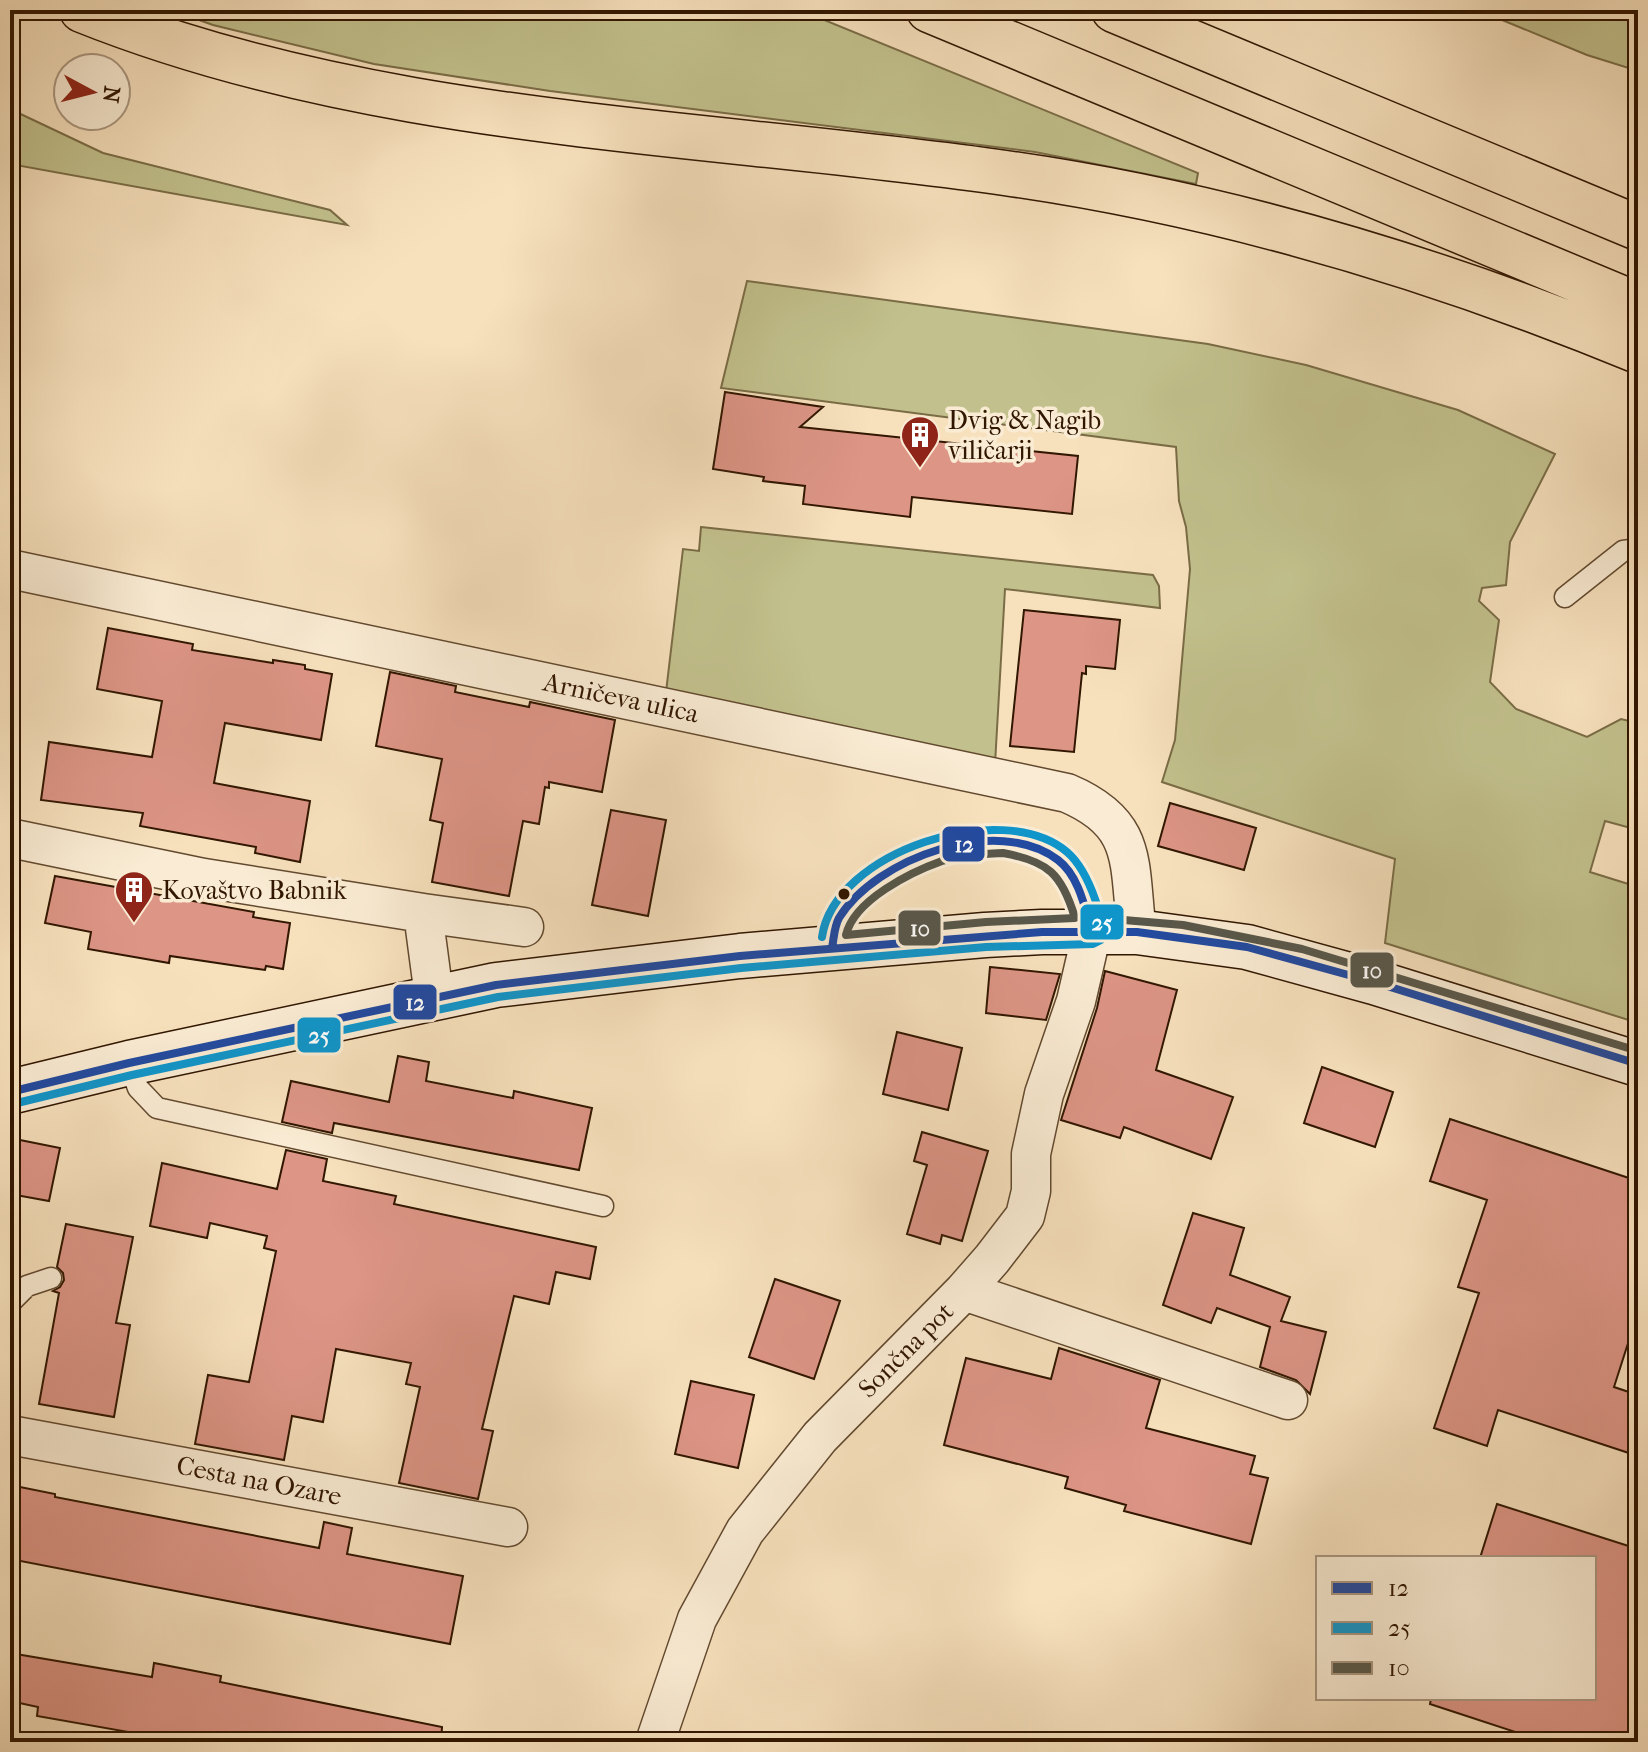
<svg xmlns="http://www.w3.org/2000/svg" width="1648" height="1752" font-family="'IM FELL French Canon',serif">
<rect width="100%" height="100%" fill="#f7e1bd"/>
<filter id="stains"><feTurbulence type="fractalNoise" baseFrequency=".0025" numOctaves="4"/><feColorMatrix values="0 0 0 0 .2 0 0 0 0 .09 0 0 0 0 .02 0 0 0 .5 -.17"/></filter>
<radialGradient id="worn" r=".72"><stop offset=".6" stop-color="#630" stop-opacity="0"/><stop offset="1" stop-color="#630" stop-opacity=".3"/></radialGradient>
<path fill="#c2c18d" stroke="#7a6c46" stroke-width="2" d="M 171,10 L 800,10 L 1198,173 L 1196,184 L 1035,152 L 550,91 L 374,64 L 213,25 Z
M 1478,10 L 1638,10 L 1638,71 L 1587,55 Z
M 10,109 L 103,153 L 330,210 L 347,225 L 10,164 Z
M 747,281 L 1208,344 L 1306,365 L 1458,410 L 1555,454 L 1510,542 L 1506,585 L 1482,588 L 1479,601 L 1499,620 L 1490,682 L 1516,709 L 1587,737 L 1621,719 L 1638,723 L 1638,830 L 1605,821 L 1590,872 L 1638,887 L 1638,1023 L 1385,943 L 1395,859 L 1162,782 L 1175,740 L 1190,569 L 1186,527 L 1179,501 L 1176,447 L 721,388 Z
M 701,527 L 1153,575 L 1159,586 L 1160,608 L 1005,589 L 995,764 L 666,692 L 683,549 L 699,551 Z"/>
<path fill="#dd9586" stroke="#311600" stroke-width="2" d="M 725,392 L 823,407 L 800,427 L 1078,456 L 1072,514 L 912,497 L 910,517 L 803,504 L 805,486 L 763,481 L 764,477 L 713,469 Z
M 1024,610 L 1120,620 L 1115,669 L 1086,666 L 1086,674 L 1082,673 L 1074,752 L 1010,746 Z
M 108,628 L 193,644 L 192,650 L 273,663 L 273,660 L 305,665 L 305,669 L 332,674 L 321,740 L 225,723 L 214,783 L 310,801 L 300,862 L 255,853 L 256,847 L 140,826 L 143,813 L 41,800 L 49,742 L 152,757 L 162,701 L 97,689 Z
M 390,672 L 456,686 L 455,692 L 529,707 L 530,702 L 615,720 L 602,792 L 549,782 L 549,788 L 545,787 L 539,824 L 523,821 L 509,896 L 432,882 L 443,823 L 430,820 L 442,759 L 376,746 Z
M 1170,803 L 1256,828 L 1244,870 L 1158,846 Z
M 611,810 L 666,820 L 648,916 L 592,905 Z
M 55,876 L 254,912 L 253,917 L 290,923 L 283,969 L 266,966 L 265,970 L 170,956 L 169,963 L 88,949 L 91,932 L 45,923 Z
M 990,967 L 1060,974 L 1046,1020 L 986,1013 Z
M 1105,971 L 1177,990 L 1156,1070 L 1233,1097 L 1211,1159 L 1124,1127 L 1120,1138 L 1061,1120 L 1097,1008 Z
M 897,1032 L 962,1048 L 948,1110 L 883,1094 Z
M 398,1056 L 429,1062 L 426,1081 L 513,1098 L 514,1091 L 592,1108 L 579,1170 L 334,1123 L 332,1133 L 282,1122 L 291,1081 L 389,1102 Z
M 1322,1067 L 1393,1092 L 1375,1147 L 1304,1123 Z
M 1450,1119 L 1638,1181 L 1638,1312 L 1614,1387 L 1638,1395 L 1638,1456 L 1498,1410 L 1487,1446 L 1434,1428 L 1479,1293 L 1458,1287 L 1487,1200 L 1430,1181 Z
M 922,1132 L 988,1151 L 962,1241 L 942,1235 L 940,1244 L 907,1234 L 927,1165 L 914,1161 Z
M 10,1138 L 60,1148 L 49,1201 L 10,1194 Z
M 286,1150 L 327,1159 L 323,1181 L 396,1196 L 394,1204 L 596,1247 L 590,1279 L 556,1272 L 549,1304 L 514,1296 L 482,1429 L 493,1431 L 478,1499 L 399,1483 L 420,1387 L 406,1384 L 411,1363 L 336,1349 L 323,1422 L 292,1416 L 284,1460 L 195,1444 L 208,1375 L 249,1382 L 276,1251 L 264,1248 L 267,1236 L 210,1223 L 207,1238 L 150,1226 L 162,1163 L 277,1189 Z
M 1193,1213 L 1244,1228 L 1230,1275 L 1290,1297 L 1281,1321 L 1326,1332 L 1310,1394 L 1296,1380 L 1260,1367 L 1270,1327 L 1217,1308 L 1211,1323 L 1163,1305 Z
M 66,1224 L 133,1237 L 116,1323 L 130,1325 L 114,1417 L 39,1404 L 59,1293 L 53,1291 L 60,1287 L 64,1280 L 63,1273 L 57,1267 Z
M 775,1279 L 840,1301 L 814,1379 L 749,1357 Z
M 1059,1348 L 1160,1380 L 1146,1428 L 1255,1456 L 1250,1474 L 1268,1478 L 1251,1544 L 1124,1511 L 1126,1505 L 1065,1488 L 1068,1477 L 944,1445 L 966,1358 L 1051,1379 Z
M 691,1381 L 754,1395 L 738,1468 L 675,1454 Z
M 10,1485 L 55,1494 L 55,1497 L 319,1548 L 324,1522 L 352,1528 L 347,1554 L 463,1576 L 450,1644 L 10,1559 Z
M 1497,1504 L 1638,1549 L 1638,1742 L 1546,1742 L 1430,1704 L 1431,1698 L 1594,1698 L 1594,1558 L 1480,1558 Z
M 10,1653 L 152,1677 L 154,1663 L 221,1676 L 220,1682 L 442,1727 L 441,1742 L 165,1742 L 140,1737 L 140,1734 L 37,1716 L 38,1707 L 10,1701 Z"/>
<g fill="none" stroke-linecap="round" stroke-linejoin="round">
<g stroke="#62492f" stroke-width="23">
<path id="lane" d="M 1565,597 L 1623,551 L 1638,549
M 832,948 C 834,938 834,926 839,918 C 875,860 1000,812 1058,860 C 1078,877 1085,908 1092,932
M 129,1063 L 138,1088 L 157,1108 L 603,1206
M 10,1303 L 27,1286 L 51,1278"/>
</g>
<g stroke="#62492f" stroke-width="41">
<path id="street" d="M 10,569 L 1067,793 C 1140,824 1128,864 1137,932
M 10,838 L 204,878 L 423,913 L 434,996
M 423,913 L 524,927
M 964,1291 L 1288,1400
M 10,1435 L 508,1527
M 655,1742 L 697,1619 L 745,1531 L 820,1437 L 964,1291 L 992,1259 L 1025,1216 L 1031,1191 L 1031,1154 L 1044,1094 L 1076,1001 L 1092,932"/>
</g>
<g stroke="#311600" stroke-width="47">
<path id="secondary" d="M 10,1092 L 129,1063 L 496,985 L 740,956 L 985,935 L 1042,932 L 1137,932 L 1247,947 L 1374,982 L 1638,1064"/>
</g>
<g stroke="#311600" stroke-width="47">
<path id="highway" d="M 82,10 C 374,127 697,129 1005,173 C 1224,204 1434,267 1638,351
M 929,10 L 1638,305
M 1114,10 L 1638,228"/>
</g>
<use href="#lane" stroke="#faecd4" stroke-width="20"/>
<use href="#street" stroke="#faecd4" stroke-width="38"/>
<use href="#secondary" stroke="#faecd4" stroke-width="44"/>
<use href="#highway" stroke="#f7e1bd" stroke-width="44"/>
<g stroke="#faecd4" stroke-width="14">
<path id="bus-1" d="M 832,948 C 834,938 834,927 839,918 C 876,858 998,814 1058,860 C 1079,876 1085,908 1092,932
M 10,1092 L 129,1063 L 496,985 L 740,956 L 1042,932 L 1137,932 L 1247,947 L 1374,982 L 1638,1064"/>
</g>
<g stroke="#faecd4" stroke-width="14">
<path id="bus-2" d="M 13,1104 L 132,1075 L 498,997 L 741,968 L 986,947 L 1093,944 L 1101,940 C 1107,928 1099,912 1095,899 C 1089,882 1081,864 1067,852 C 1002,797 834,852 822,937"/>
</g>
<g stroke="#faecd4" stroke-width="14">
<path id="bus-3" d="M 1003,853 C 1048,861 1062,874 1075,918 L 986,922 L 846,935 C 854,900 911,872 942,861 C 962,855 983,854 1003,853 Z
M 1100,918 L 1183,925 L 1302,949 L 1638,1051"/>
</g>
<use href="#bus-1" stroke="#224aa0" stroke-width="8"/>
<use href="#bus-2" stroke="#1095ca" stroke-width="8"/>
<use href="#bus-3" stroke="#58574a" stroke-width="8"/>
</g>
<defs>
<g id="building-pin" transform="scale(2)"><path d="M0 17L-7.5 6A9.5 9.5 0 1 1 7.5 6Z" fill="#8f2418" stroke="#faecd4"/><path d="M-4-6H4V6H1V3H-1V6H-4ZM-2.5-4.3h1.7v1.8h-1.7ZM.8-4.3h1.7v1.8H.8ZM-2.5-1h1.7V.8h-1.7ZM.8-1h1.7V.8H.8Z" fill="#fff"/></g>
</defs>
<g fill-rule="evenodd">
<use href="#building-pin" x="920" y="435"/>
<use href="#building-pin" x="134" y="890"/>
</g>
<circle fill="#311600" stroke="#faecd4" stroke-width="3" cx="844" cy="894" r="7"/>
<g text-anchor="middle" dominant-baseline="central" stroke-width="7" stroke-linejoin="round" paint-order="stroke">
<g font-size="26" fill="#311600" stroke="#faecd4" text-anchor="start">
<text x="948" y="420">Dvig &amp; Nagib<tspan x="948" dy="30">viličarji</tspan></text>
<text x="162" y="890">Kovaštvo Babnik</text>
</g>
<g font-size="26" fill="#311600" stroke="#faecd4">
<text transform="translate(621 698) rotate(12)">Arničeva ulica</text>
<text transform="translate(906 1350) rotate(-45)">Sončna pot</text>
<text transform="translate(259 1481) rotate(11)">Cesta na Ozare</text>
</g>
</g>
<g stroke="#faecd4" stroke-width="3">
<rect x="941" y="825" width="45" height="38" rx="8" fill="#224aa0"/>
<rect x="1079" y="903" width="46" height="38" rx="8" fill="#1095ca"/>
<rect x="897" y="909" width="45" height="38" rx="8" fill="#58574a"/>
<rect x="1349" y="951" width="46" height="38" rx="8" fill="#58574a"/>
<rect x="392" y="983" width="46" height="38" rx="8" fill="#224aa0"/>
<rect x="296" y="1016" width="46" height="38" rx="8" fill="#1095ca"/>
</g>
<g font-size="22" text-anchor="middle" font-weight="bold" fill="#fff">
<text x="964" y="852">12</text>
<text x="1102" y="930">25</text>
<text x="920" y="936">10</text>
<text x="1372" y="978">10</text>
<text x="415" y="1010">12</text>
<text x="319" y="1043">25</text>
</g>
<rect width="1648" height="1752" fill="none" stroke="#f7e1bd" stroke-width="40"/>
<rect x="12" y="12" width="1624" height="1728" fill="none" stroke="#311600" stroke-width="4"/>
<rect x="20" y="20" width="1608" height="1712" fill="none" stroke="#311600" stroke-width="2"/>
<rect x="1316" y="1556" width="280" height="144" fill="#faecd4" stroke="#aa967f" stroke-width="2"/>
<rect x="1332" y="1582" width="40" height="12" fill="#224aa0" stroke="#aa967f" stroke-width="2"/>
<text x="1388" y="1596" font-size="24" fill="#311600">12</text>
<rect x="1332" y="1622" width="40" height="12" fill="#1095ca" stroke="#aa967f" stroke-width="2"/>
<text x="1388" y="1636" font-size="24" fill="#311600">25</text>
<rect x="1332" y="1662" width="40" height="12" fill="#58574a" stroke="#aa967f" stroke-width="2"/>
<text x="1388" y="1676" font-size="24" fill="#311600">10</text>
<g transform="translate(92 92) rotate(97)"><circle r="38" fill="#faecd4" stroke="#aa967f" stroke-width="2"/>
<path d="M0-6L14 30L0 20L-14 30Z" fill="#8f2418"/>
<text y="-12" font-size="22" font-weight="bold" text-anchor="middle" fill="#311600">N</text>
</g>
<rect width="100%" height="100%" filter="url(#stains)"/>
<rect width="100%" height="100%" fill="url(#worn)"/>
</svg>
